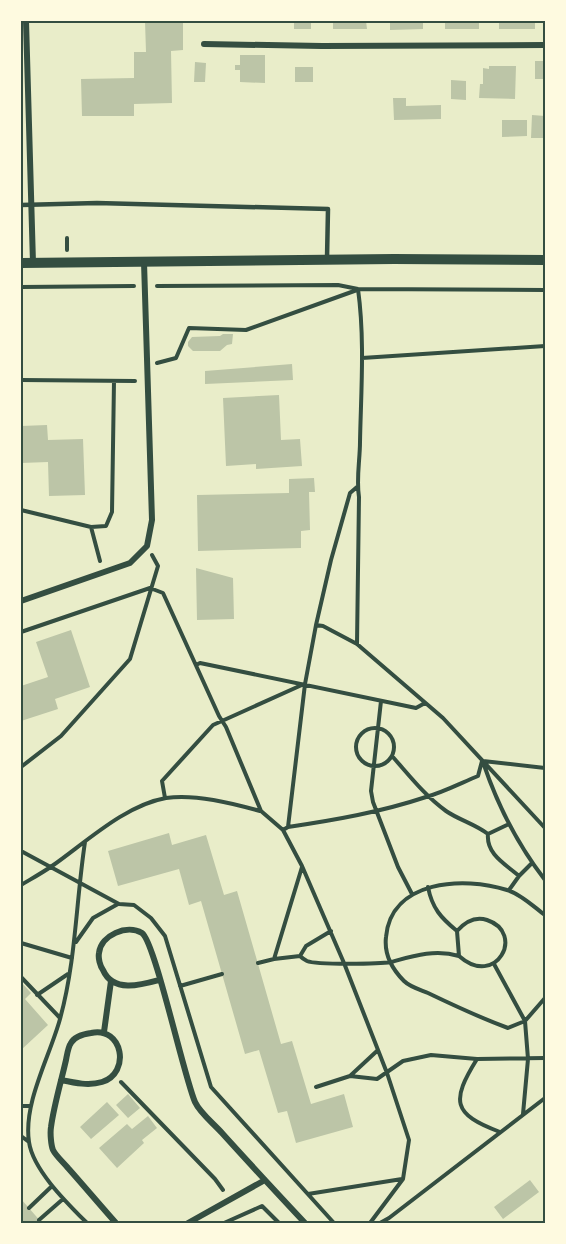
<svg xmlns="http://www.w3.org/2000/svg" width="566" height="1244" font-family="Barlow,sans-serif">
<rect width="100%" height="100%" fill="#e9edc9"/>
<path fill="#bcc5a7" d="M 145,21 L 183,21 L 183,50 L 171,51 L 172,103 L 134,104 L 134,116 L 82,116 L 81,79 L 134,78 L 134,52 L 146,52 Z
M 294,21 L 311,21 L 311,29 L 294,29 Z
M 333,21 L 366,21 L 367,29 L 333,29 Z
M 390,21 L 423,21 L 423,29 L 390,30 Z
M 445,21 L 479,21 L 479,29 L 445,29 Z
M 499,21 L 535,21 L 535,29 L 499,29 Z
M 240,55 L 265,55 L 265,83 L 240,82 L 240,70 L 235,70 L 235,65 L 240,65 Z
M 535,61 L 545,61 L 545,79 L 535,79 Z
M 195,62 L 206,63 L 205,82 L 194,82 Z
M 489,66 L 516,66 L 515,99 L 479,98 L 480,84 L 483,84 L 483,68 L 489,69 Z
M 295,67 L 313,67 L 313,82 L 295,82 Z
M 451,80 L 466,81 L 466,100 L 451,99 Z
M 393,98 L 406,98 L 406,106 L 441,105 L 441,119 L 394,120 Z
M 532,115 L 545,116 L 545,138 L 531,138 Z
M 502,120 L 527,120 L 527,136 L 502,137 Z
M 223,334 L 233,334 L 232,344 L 227,345 L 220,351 L 193,351 L 188,346 L 188,342 L 192,337 L 220,336 Z
M 292,364 L 293,380 L 205,384 L 205,371 Z
M 279,395 L 281,440 L 300,439 L 302,466 L 256,469 L 256,464 L 226,466 L 223,398 Z
M 47,425 L 48,440 L 83,439 L 85,495 L 49,496 L 48,462 L 21,463 L 21,426 Z
M 314,478 L 315,492 L 309,492 L 310,530 L 301,531 L 301,548 L 198,551 L 197,495 L 289,493 L 289,479 Z
M 196,568 L 233,578 L 234,619 L 197,620 Z
M 71,630 L 90,687 L 55,699 L 58,709 L 21,721 L 21,686 L 48,677 L 36,642 Z
M 169,833 L 172,845 L 206,835 L 224,895 L 237,891 L 281,1044 L 292,1041 L 311,1104 L 344,1094 L 353,1127 L 296,1143 L 287,1111 L 278,1113 L 259,1050 L 245,1054 L 201,901 L 189,905 L 179,869 L 118,886 L 108,851 Z
M 21,982 L 31,993 L 25,999 L 48,1025 L 21,1050 Z
M 128,1094 L 140,1108 L 128,1118 L 116,1105 Z
M 107,1102 L 119,1115 L 91,1139 L 80,1127 Z
M 148,1116 L 157,1128 L 142,1140 L 144,1143 L 117,1168 L 99,1148 L 127,1124 L 132,1129 Z
M 530,1180 L 539,1192 L 503,1219 L 494,1207 Z
M 21,1199 L 42,1223 L 21,1223 Z"/>
<g fill="none" stroke-linecap="round" stroke-linejoin="round">
<path stroke="#344e41" stroke-width="4" d="M 67,238 L 67,250
M 157,286 L 338,285 L 358,289 L 545,290
M 21,287 L 134,286
M 362,358 L 545,346
M 157,363 L 176,358 L 189,328 L 246,330 L 357,290
M 21,380 L 135,381
M 357,487 L 350,493 L 331,560 L 316,625 L 305,684 L 288,827 L 283,830 L 302,866 L 344,963 L 387,1073 L 409,1140 L 403,1179 L 370,1223
M 21,510 L 91,527 L 106,526 L 112,512 L 114,381
M 91,527 L 100,561
M 316,625 L 323,626 L 357,644 L 443,718 L 545,828
M 21,632 L 150,588 L 163,593 L 219,716 L 226,727 L 261,811 L 283,830
M 357,644 L 359,497 C 356,479 360,460 360,442 C 361,391 365,340 358,289
M 196,665 L 200,663 L 416,708 L 425,703
M 381,701 L 371,791 L 373,802 L 398,867 L 412,894
M356 747a19 19 0 1 1 38 0a19 19 0 1 1-38 0Z
M 392,756 C 409,775 425,796 446,811 C 459,820 475,824 488,834
M 483,761 L 545,768
M 484,765 C 498,806 518,845 545,880
M 21,767 L 61,736 L 130,659 L 158,566 L 152,555
M 165,798 L 162,781 L 213,725 L 304,684
M 509,824 L 488,834 C 486,854 505,864 519,876
M 288,827 C 335,820 381,812 426,797 C 444,792 461,783 478,776 L 482,761
M 85,842 C 76,901 76,961 60,1019 C 50,1056 23,1103 29,1142 C 33,1170 67,1203 87,1223
M 21,851 L 119,904 L 134,905 L 151,918 L 165,936 L 211,1087 L 334,1223
M 21,885 C 31,879 42,873 52,866 C 85,843 125,805 166,798 C 196,794 231,803 260,811
M 428,887 C 432,908 441,918 457,931 L 459,956 C 496,989 526,933 487,920 C 475,916 465,922 457,931
M 509,890 L 519,876 L 532,863
M 545,915 C 534,907 521,894 507,890 C 464,876 391,880 386,937 C 384,954 392,969 404,981 C 410,987 421,990 428,993 C 455,1006 481,1018 508,1028 L 525,1021 L 545,998
M 76,942 L 93,918 L 118,904
M 21,943 L 72,958
M 300,956 L 306,946 L 331,931
M 274,959 L 302,867
M 258,963 L 274,959 L 300,956 C 302,958 305,960 307,961 C 316,965 380,964 391,962 C 413,956 435,949 459,956
M 494,964 L 525,1021 L 528,1059 L 523,1114
M 21,977 L 60,1018
M 180,986 L 222,974
M 37,995 L 68,974
M 477,1059 C 451,1101 452,1114 500,1132
M 350,1076 L 378,1050
M 121,1082 L 215,1179 L 223,1190
M 316,1087 L 350,1076 L 377,1079 L 403,1061 L 431,1055 L 477,1059 L 545,1058
M 21,1106 L 31,1106
M 21,1136 L 29,1142
M 308,1194 L 402,1179
M 29,1208 L 52,1186
M 39,1220 L 63,1199
M 224,1223 L 262,1206 L 279,1223
M 380,1223 L 389,1218 L 545,1098"/>
<path stroke="#344e41" stroke-width="4.5" d="M 21,205 L 97,203 L 328,209 L 327,259"/>
<path stroke="#344e41" stroke-width="6" d="M 26,21 L 33,263
M 204,44 L 322,46 L 545,45
M 21,601 L 130,563 L 147,546 L 152,520 L 144,262
M 159,980 C 141,985 113,993 103,970 C 100,966 98,958 99,953 C 101,935 127,924 142,933 C 155,942 184,1077 195,1102 C 200,1113 213,1123 222,1133 C 249,1163 277,1193 305,1223
M 104,1032 L 111,981
M 61,1080 C 75,1083 89,1086 102,1082 C 131,1073 123,1026 91,1033 C 84,1034 74,1037 71,1043 C 68,1047 67,1055 66,1060 C 61,1082 54,1105 51,1127 C 50,1133 51,1145 53,1150 C 56,1156 63,1162 68,1168 C 84,1186 100,1205 116,1223
M 188,1223 L 265,1180"/>
<path stroke="#344e41" stroke-width="10" d="M 21,263 L 394,259 L 545,260"/>
</g>
<rect width="566" height="1244" fill="none" stroke="#fefae0" stroke-width="45"/>
<rect x="22" y="22" width="522" height="1200" fill="none" stroke="#344e41" stroke-width="2"/>
</svg>
